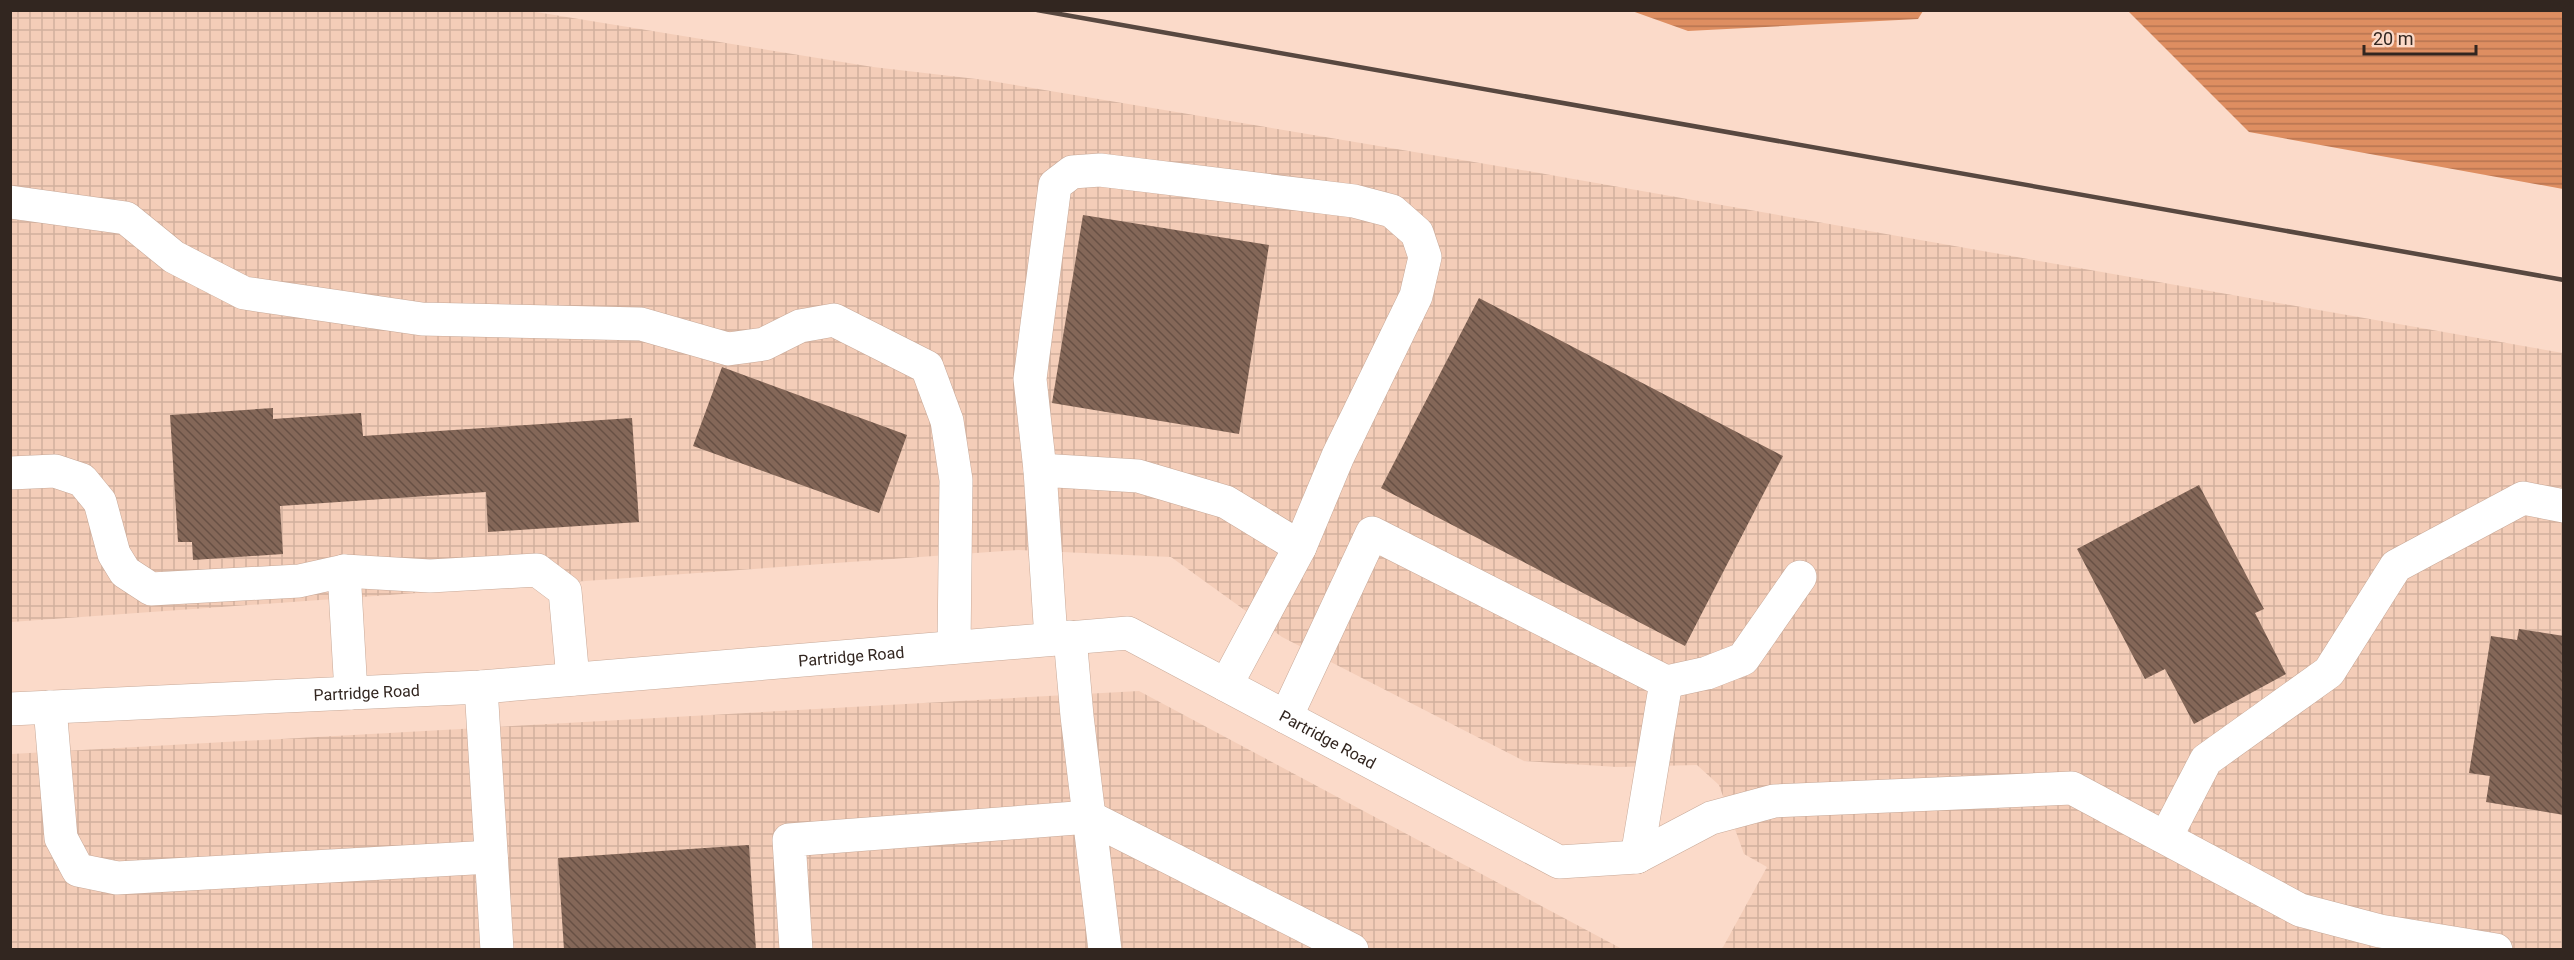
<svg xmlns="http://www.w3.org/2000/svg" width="2574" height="960" font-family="Roboto,sans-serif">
<defs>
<pattern id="industrial-grid" width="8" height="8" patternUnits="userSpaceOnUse" patternTransform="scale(1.5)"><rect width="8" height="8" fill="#f4cdb8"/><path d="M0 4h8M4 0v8" fill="none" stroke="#d2b09e"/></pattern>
<pattern id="water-rules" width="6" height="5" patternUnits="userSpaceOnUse" patternTransform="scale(1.5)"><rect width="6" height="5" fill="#de8e61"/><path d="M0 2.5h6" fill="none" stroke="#b57450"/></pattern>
<pattern id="building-back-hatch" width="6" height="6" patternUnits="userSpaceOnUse" patternTransform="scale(1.5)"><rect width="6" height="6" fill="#846758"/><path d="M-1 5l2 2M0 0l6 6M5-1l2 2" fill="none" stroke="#675044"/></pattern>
</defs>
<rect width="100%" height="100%" fill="#fbdac9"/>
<path fill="url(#industrial-grid)" d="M 11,11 L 530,11 L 873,67 L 985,80 L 1528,171 L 2563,353 L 2563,949 L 1722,949 L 1767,867 L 1744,854 L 1719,785 L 1697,765 L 1617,767 L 1524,761 L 1282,637 L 1171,557 L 1018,550 L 11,622 Z
M 1139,691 L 1622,949 L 11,950 L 11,754 Z"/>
<path fill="url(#water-rules)" d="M 1632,11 L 1923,11 L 1918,19 L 1688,31 Z
M 2128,11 L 2563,11 L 2563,189 L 2249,132 Z"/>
<path fill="url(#building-back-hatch)" d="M 1083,215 L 1269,245 L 1239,434 L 1052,403 Z
M 1479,298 L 1783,456 L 1685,646 L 1381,488 Z
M 722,367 L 907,435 L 879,513 L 693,446 Z
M 273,408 L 273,419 L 361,413 L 363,436 L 632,418 L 639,522 L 488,532 L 486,492 L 280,506 L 283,554 L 193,560 L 192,542 L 178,542 L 170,415 Z
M 2199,485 L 2264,609 L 2255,613 L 2286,674 L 2194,724 L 2165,669 L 2145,679 L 2077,549 Z
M 2519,629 L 2564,636 L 2564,815 L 2486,802 L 2490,776 L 2469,773 L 2491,636 L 2517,640 Z
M 749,845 L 756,950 L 564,950 L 558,858 Z"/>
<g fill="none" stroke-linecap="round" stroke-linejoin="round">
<g stroke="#c8a998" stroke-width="34">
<g id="minor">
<path d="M 10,202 L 126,218 L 174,257 L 244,293 L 422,319 L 641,324 L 728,349 L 764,344 L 800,326 L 834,320 L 927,367 L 947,421 L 956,480 L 954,647"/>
<path d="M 1040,470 L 1030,379 L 1055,185 L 1072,172 L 1100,170 L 1354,201 L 1392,211 L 1417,233 L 1425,257 L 1416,296 L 1338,456 L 1300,547"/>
<path d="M 10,473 L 55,471 L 82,480 L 100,502 L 114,554 L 125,572 L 151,589 L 299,581 L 344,571 L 430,576 L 537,570 L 565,591 L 573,679"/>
<path d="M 344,571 L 351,693"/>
<path d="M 1070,637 L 1077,716 L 1105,950"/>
<path d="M 1051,639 L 1040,470 L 1138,476 L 1226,502 L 1300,547 L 1226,685"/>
<path d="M 1666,682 L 1707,673 L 1743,659 L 1800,577"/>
<path d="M 481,687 L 497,950"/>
<path d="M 50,707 L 61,838 L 78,870 L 117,878 L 491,857"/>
<path id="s1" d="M 10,709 L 481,687 L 1128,633 L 1559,862 L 1637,857 L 1711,818 L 1774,801 L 2072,788 L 2300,910 L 2380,931 L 2496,950"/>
<path d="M 1286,717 L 1372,533 L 1666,682 L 1637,857"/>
<path d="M 2166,837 L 2206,760 L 2329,672 L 2396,566 L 2523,498 L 2564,506"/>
<path d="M 796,950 L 789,840 L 1089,817 L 1352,950"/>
</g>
</g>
<use href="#minor" stroke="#fff" stroke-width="33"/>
<path stroke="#584840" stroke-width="4.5" d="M 1037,10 L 2564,280"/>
</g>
<g text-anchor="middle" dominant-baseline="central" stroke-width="6" stroke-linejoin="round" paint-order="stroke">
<g font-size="16" fill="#322620" stroke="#fbdac9">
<text stroke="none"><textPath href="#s1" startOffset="843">Partridge Road</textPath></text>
<text stroke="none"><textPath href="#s1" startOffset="357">Partridge Road</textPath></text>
<text stroke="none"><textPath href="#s1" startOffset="1347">Partridge Road</textPath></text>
</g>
</g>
<rect width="2574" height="960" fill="none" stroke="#322620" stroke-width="24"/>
<path d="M2364 45v9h112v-9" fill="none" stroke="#322620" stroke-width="3"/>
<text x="2373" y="45" font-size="18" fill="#322620" stroke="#fbdac9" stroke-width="4.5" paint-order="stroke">20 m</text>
</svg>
